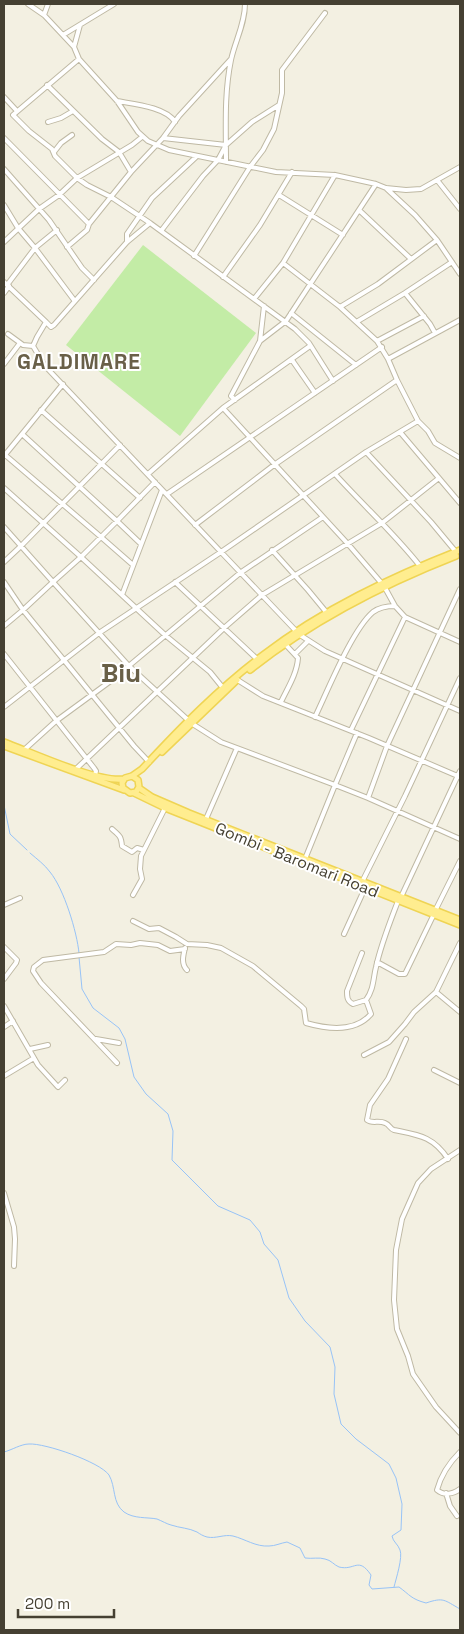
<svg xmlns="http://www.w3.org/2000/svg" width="464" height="1634" font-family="'Space Grotesk',sans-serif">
<rect width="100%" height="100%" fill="#f3f0e2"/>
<path fill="#c3eca6" d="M 143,245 L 256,333 L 180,436 L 66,345 Z"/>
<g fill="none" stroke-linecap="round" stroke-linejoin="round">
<path stroke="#97c3f7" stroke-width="1" d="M 4,805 L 10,834 L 27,850
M 30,853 C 37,859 45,865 50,872 C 64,889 77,932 79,953
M 79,957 L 82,989 L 93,1008 L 119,1028 L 125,1039 L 134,1077 L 146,1094 L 168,1114 L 173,1131 L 172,1160 L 218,1206 L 250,1220 L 260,1232 L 264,1244 L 278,1260 L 289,1298 L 305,1321 L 330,1347 L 335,1367 L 334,1394 L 341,1424 L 356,1439 L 389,1464 L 396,1478 L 402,1504 L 401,1530 L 392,1536 C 393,1542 398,1544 400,1550 C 403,1557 396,1579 394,1587
M 4,1452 C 12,1450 21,1444 29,1444 C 45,1443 100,1462 109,1475 C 116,1487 112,1503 124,1512 C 134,1519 147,1517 157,1519 C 162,1521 167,1524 171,1525 C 180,1528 189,1528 197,1532 C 200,1534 203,1536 207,1537 C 216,1539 224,1534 233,1536 C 245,1539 256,1547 269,1546 C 275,1546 281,1543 287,1542 L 300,1548 L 305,1558 C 312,1559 319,1557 325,1559 C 331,1560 334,1565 339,1567 C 355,1571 358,1556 371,1575 L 369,1585 L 372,1589 L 399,1587 C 410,1595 411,1599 426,1603 C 444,1597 444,1600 460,1609"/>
<g stroke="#bfb9a4" stroke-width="6">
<path id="minor" d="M 28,4 L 44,15 L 74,47 L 79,59 L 117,101 L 138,132 L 148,141 L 169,150 L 276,172 L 335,175 L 376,184 L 386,188 L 406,190 L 421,189 L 460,167
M 44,15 L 48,4
M 63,35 L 114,4
M 74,47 L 80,25
M 79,59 L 13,115 L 29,131 L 52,149 L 55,156 L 77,178 L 87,185 L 111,197 L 150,223
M 47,85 L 102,139 L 119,152 L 131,172
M 4,97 L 17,111
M 117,101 C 133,104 166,107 175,122
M 48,122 L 61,118 L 73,111
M 4,138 L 89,224
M 163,138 L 226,145
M 54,152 L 61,143 L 72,135
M 226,162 C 226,128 224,94 231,60 C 235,41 245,24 245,4
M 4,169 L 49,220 L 82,268 L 94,280
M 437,180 L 460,209
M 387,189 L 415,215 L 437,240 L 460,274
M 279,195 L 343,235
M 4,205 L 18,228 L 35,248 L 74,300
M 359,210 L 411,259
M 161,231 L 203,176 L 218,160 L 226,145 L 252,122 L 279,105
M 4,242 L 39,209 L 59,195 L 77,178 L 132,145 L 142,137
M 127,242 L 127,234 L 152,198 L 196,157
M 67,247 L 87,230 L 89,224 L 131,172 L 163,138 L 179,116 L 231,59
M 194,256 L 250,167 L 263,150 L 274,129 L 282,93 L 282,70 L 325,13
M 283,263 L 340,307 L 377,341 L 388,359 L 397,380 L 418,421 L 428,431 L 435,443 L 460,458
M 223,277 L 260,225 L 292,172
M 4,282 L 46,322 L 37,337 L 33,346 L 45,366 L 221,552 L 366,452 L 418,421
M 7,285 L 35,248 L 57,230
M 4,293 L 9,286
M 405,293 L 430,324 L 435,333
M 254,299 L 283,263 L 335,175
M 340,307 L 378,284 L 437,240
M 291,313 L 356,365
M 358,321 L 405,293 L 452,262
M 46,322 L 51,327 L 54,325 L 127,242 L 150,223 L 295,329 L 309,343 L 333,381
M 8,334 L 23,345 L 33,346
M 260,341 L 264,306
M 377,341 L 424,316
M 388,359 L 460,320
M 292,360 L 315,393
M 4,364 L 20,343
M 235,400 L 231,396 L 260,341 L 286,321 L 376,184
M 223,408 L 348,544 L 384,586 L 395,606 L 405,617 L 460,642
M 41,410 L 140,498
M 400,432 L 460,503
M 22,434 L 117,521 L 155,482
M 366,452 L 431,522 L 456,552
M 4,454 L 101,537 L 117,521 L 141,544
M 4,456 L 63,384
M 148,474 L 223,408 L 310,346
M 335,474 C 363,505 394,533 420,566
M 4,488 L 81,557 L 101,537 L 133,565
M 167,494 L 382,347
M 195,525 L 274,465 L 397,380
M 4,527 L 53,582 L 81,557 L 165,635 L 210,672 L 223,688
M 272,550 L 308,590 L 327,613
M 4,562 L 21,546 L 120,445
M 4,582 L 23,610 L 53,582 L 129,666 L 188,720
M 175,582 L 257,659
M 122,595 L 162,490
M 4,626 L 23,610 L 134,746 L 149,762
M 300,635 L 325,651 L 460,711
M 4,654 L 94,768 L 96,771 L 95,775
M 295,654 L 308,641
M 236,679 L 263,696 L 369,738 L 460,777
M 281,702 C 287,689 297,674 298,658 L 285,644
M 4,707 L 99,633 L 221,552 L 297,632
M 315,717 C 328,690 352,630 373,612 C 380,607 387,606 395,606
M 191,723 L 221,742 L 335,785 L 305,859
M 351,730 L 405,617
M 357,733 L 335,785 L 368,798 L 387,746 L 460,589
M 24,750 L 56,721 L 112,680 L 240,573 L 323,517
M 76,769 L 224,628 L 262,595 L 382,523 L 439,478
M 368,798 L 460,839
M 206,819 L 237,748
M 112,829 C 120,836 121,836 122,846 L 132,852 L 137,848 L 144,850
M 362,882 L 405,796 L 460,678
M 133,895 L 142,879 L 140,869 L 141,856 L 165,808
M 401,897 L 460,771
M 4,905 L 20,898
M 435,911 L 460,861
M 133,921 L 149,929 L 159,928 L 176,937 L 187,944 L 207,945 L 221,948 L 253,966 L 301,1006 L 304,1009 L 306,1023 C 327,1029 355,1033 371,1014 L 366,1000 L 353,1004 C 347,1001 347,997 347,991 L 362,953
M 344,934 L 365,888
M 4,947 L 17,960 L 16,963 L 4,979
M 185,948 C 183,956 181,964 187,970
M 377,962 L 399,974 L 405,974 L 434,914
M 436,992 L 460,1012
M 366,1000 C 374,989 373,979 376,967 C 381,944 390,922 398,901
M 4,1006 L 38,1065 L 58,1087 L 65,1080
M 4,1027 L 13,1021
M 96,1039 L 119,1043
M 406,1039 L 388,1079 L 370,1105 L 367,1120 C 372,1124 379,1120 385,1123 C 390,1125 390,1129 394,1130 C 418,1135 433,1136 448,1159
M 30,1049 L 48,1045
M 364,1055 L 389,1042 L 405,1024 L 414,1012 L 436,992 L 460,943
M 117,1063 L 41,983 L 33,971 L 34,967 L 43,960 L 104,952 L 116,944 L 131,945 L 140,943 L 158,945 L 170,951 L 185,949
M 434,1070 L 460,1083
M 4,1076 L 34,1058
M 460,1150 L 431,1169 L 418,1183 L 402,1219 L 396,1250 L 394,1300 L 397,1329 L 408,1356 L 413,1374 L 436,1407 L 460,1433
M 4,1193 L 14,1227 L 15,1239 L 14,1266
M 460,1452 C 450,1462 441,1475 437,1490 C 444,1496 453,1494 460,1489
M 446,1493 L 450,1506 L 457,1516"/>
</g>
<g stroke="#efd454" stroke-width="8">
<path id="major" d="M 250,670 C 312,621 382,585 456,556
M 4,742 C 31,752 98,783 124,779
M 4,746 L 124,790
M 162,752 L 237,680
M 132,776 L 138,780 L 139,787 L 136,792 L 130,793 L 123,788 L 122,783 L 125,778 L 132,776 L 142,769 C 180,728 219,688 263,655 C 323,609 391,577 460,550
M 139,788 L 152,797 L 189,813 L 460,920
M 134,793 L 165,808 L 460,925"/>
</g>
<use href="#minor" stroke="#fff" stroke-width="4"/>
<use href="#major" stroke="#ffed8f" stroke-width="5"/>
</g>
<g text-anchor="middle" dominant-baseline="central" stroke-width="4" stroke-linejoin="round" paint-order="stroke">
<g font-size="16" fill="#454032" stroke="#fff">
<text transform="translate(297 860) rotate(22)">Gombi - Baromari Road</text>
</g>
<g font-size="21" font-weight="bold" letter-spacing="1" fill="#696048" stroke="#fff">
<text x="79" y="361">GALDIMARE</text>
</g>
<g font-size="26" font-weight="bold" fill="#696048" stroke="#fff">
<text x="121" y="673">Biu</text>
</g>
</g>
<rect width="464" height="1634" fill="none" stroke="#454032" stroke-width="10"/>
<path d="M18 1609v8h96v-8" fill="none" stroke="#454032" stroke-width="2.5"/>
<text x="25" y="1609" font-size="15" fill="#454032" stroke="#ffffff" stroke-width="4" paint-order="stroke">200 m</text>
</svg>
